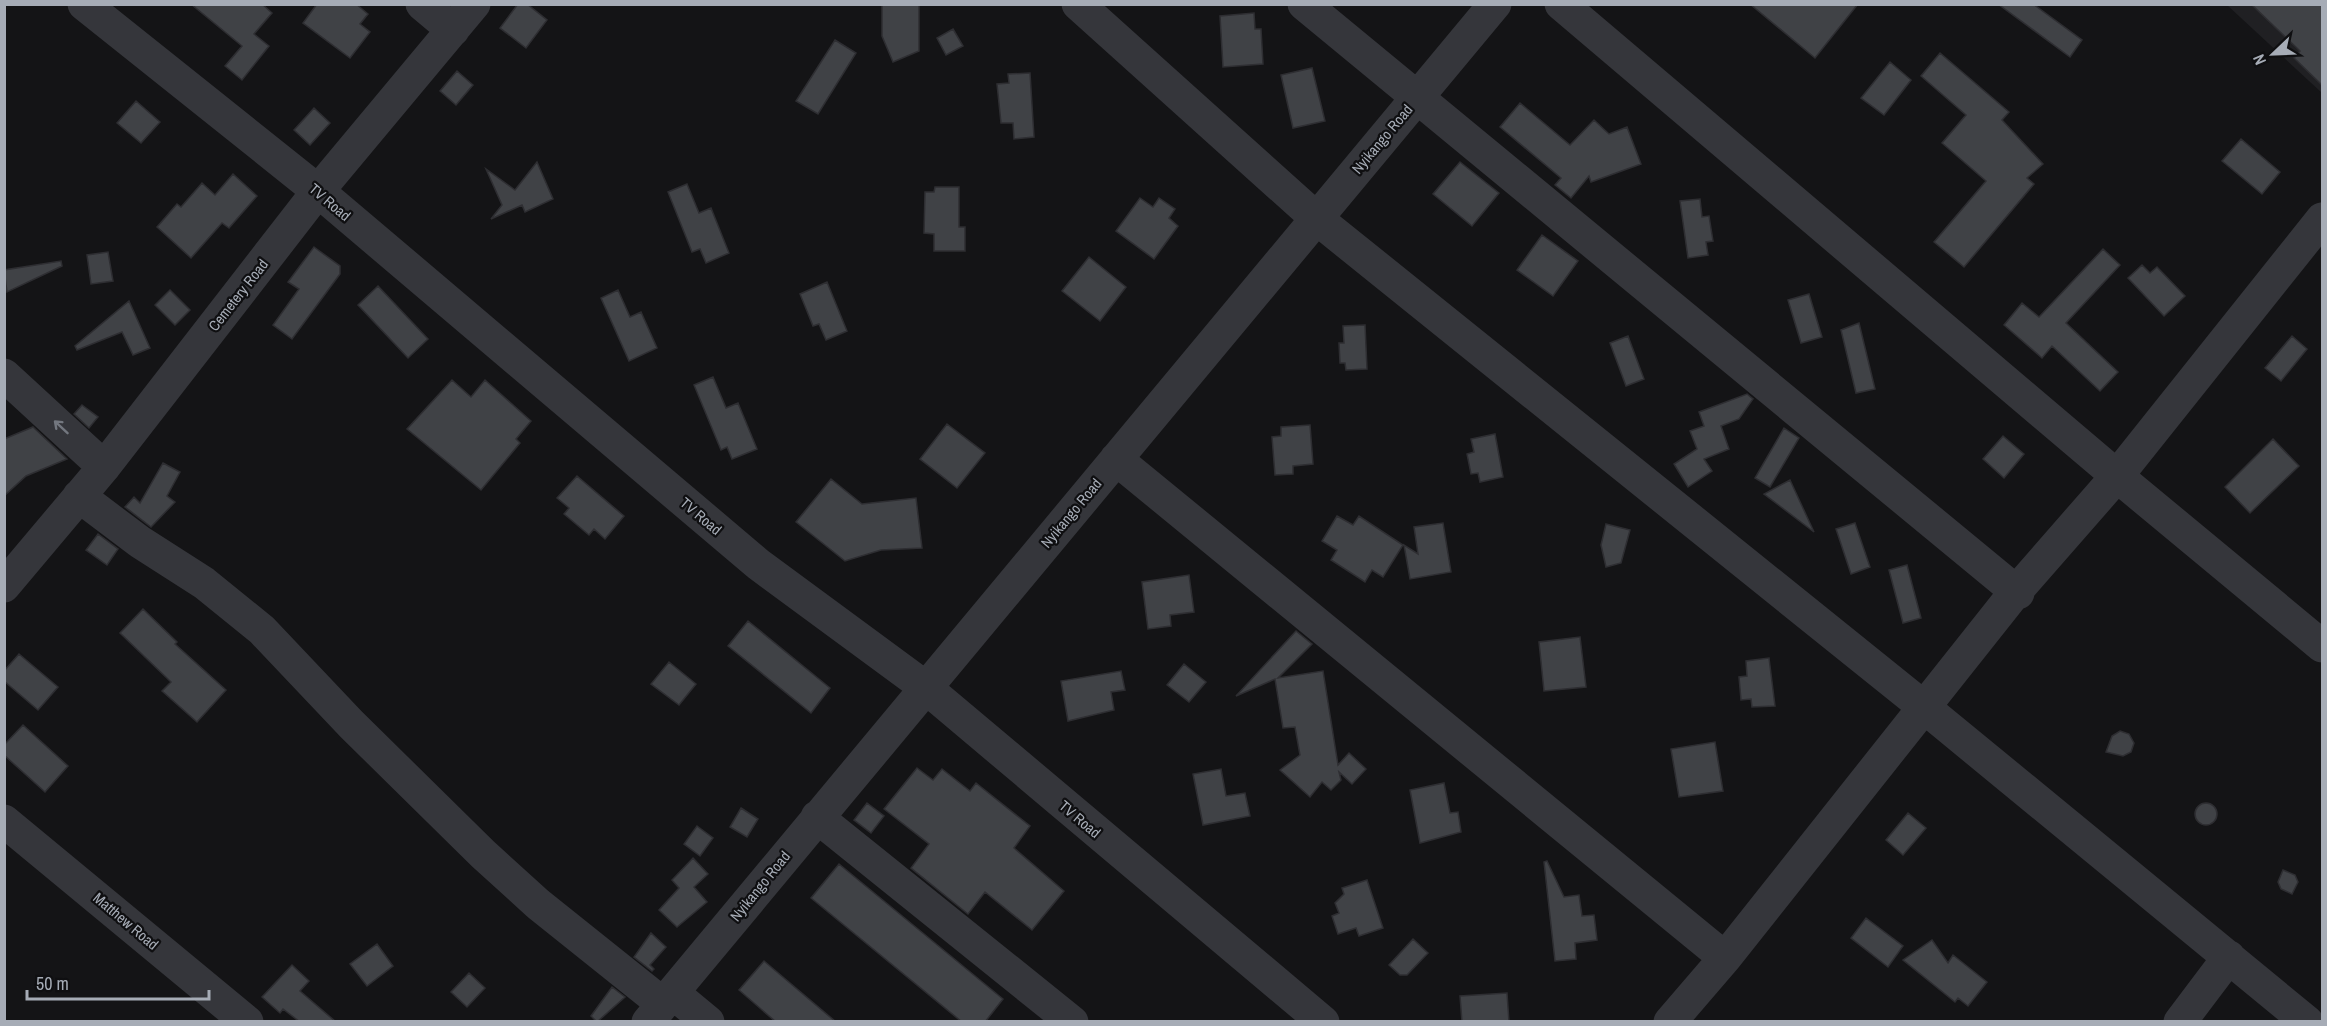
<svg xmlns="http://www.w3.org/2000/svg" width="2327" height="1026" font-family="'Archivo Narrow',sans-serif">
<rect width="100%" height="100%" fill="#141416"/>
<path fill="#202023" d="M 2227,5 L 2322,5 L 2322,93 Z"/>
<path fill="#404246" stroke="#2e2e32" stroke-width="1.5" d="M 191,4 L 262,4 L 272,13 L 254,34 L 269,46 L 242,80 L 225,66 L 242,46 Z
M 317,4 L 356,4 L 368,14 L 360,24 L 370,32 L 350,58 L 303,23 Z
M 518,4 L 527,4 L 547,20 L 526,48 L 500,28 Z
M 882,4 L 919,4 L 919,51 L 893,62 L 882,36 Z
M 1750,4 L 1858,4 L 1815,58 Z
M 1998,4 L 2033,4 L 2082,40 L 2070,57 Z
M 2251,4 L 2322,4 L 2322,85 L 2294,58 L 2300,51 Z
M 1254,13 L 1255,29 L 1261,29 L 1263,64 L 1223,67 L 1220,16 Z
M 953,29 L 963,46 L 946,55 L 937,38 Z
M 835,40 L 856,53 L 818,114 L 796,101 Z
M 1940,53 L 2009,112 L 2002,120 L 2043,164 L 2027,178 L 2034,184 L 1964,267 L 1934,242 L 1986,181 L 1942,143 L 1966,115 L 1921,76 Z
M 1890,62 L 1911,80 L 1884,115 L 1861,98 Z
M 1312,68 L 1325,121 L 1293,128 L 1281,75 Z
M 457,71 L 473,85 L 456,105 L 440,91 Z
M 1030,73 L 1034,137 L 1014,139 L 1013,123 L 1001,123 L 997,84 L 1009,83 L 1008,74 Z
M 136,101 L 160,122 L 141,143 L 117,123 Z
M 1520,103 L 1570,145 L 1594,120 L 1609,134 L 1627,127 L 1641,164 L 1591,182 L 1589,176 L 1571,198 L 1555,185 L 1561,178 L 1500,127 Z
M 314,108 L 330,123 L 310,145 L 294,130 Z
M 2241,139 L 2280,172 L 2262,194 L 2222,161 Z
M 537,162 L 553,199 L 525,212 L 522,205 L 491,219 L 502,205 L 486,169 L 515,190 Z
M 1460,162 L 1499,193 L 1472,226 L 1433,194 Z
M 233,174 L 257,196 L 229,228 L 222,223 L 191,258 L 157,227 L 177,204 L 181,207 L 202,183 L 215,195 Z
M 687,184 L 699,213 L 711,208 L 729,253 L 706,263 L 700,249 L 692,252 L 668,192 Z
M 935,187 L 959,187 L 959,227 L 965,227 L 965,251 L 934,251 L 934,234 L 924,233 L 925,192 L 934,192 Z
M 1140,198 L 1153,207 L 1159,198 L 1175,209 L 1169,218 L 1178,226 L 1154,259 L 1116,231 Z
M 1700,199 L 1702,217 L 1709,216 L 1713,241 L 1706,242 L 1708,255 L 1688,258 L 1680,201 Z
M 1542,235 L 1578,261 L 1553,296 L 1517,270 Z
M 314,247 L 340,266 L 340,274 L 292,339 L 273,325 L 299,289 L 288,282 Z
M 2103,249 L 2120,265 L 2066,323 L 2118,372 L 2100,391 L 2052,346 L 2042,358 L 2004,325 L 2022,303 L 2039,317 Z
M 108,252 L 113,281 L 91,284 L 87,255 Z
M 1089,257 L 1126,287 L 1100,321 L 1062,291 Z
M 61,261 L 62,266 L 7,292 L 4,270 Z
M 2142,265 L 2150,273 L 2157,267 L 2185,296 L 2164,316 L 2128,278 Z
M 827,282 L 847,331 L 826,340 L 819,324 L 813,326 L 800,294 Z
M 378,286 L 428,339 L 408,358 L 358,305 Z
M 170,290 L 190,310 L 175,325 L 155,305 Z
M 618,290 L 630,317 L 641,312 L 657,348 L 629,361 L 601,298 Z
M 1809,294 L 1822,337 L 1801,343 L 1788,300 Z
M 129,301 L 150,348 L 133,355 L 122,332 L 77,350 L 75,346 Z
M 1859,323 L 1875,389 L 1856,393 L 1841,330 Z
M 1365,325 L 1367,369 L 1346,370 L 1345,363 L 1340,363 L 1339,343 L 1344,343 L 1343,326 Z
M 1628,336 L 1644,379 L 1626,386 L 1610,343 Z
M 2292,336 L 2307,349 L 2281,381 L 2265,368 Z
M 713,377 L 726,408 L 738,403 L 757,449 L 732,459 L 727,447 L 721,450 L 694,385 Z
M 452,380 L 471,397 L 485,380 L 531,421 L 516,439 L 520,443 L 481,490 L 407,429 Z
M 1747,394 L 1753,399 L 1739,419 L 1721,426 L 1729,449 L 1704,459 L 1712,471 L 1688,487 L 1674,464 L 1697,449 L 1690,431 L 1704,426 L 1699,412 Z
M 82,405 L 98,417 L 89,428 L 74,414 Z
M 947,424 L 985,453 L 957,488 L 920,459 Z
M 1310,425 L 1313,464 L 1293,466 L 1293,474 L 1275,475 L 1272,437 L 1281,436 L 1281,427 Z
M 33,427 L 67,459 L 26,476 L 4,496 L 4,439 Z
M 1784,428 L 1799,438 L 1770,487 L 1755,478 Z
M 1495,434 L 1503,477 L 1480,482 L 1478,473 L 1471,474 L 1467,454 L 1474,452 L 1471,439 Z
M 2003,436 L 2024,454 L 2004,478 L 1983,459 Z
M 2273,439 L 2299,466 L 2250,513 L 2225,487 Z
M 163,463 L 180,472 L 167,496 L 175,502 L 151,527 L 125,507 L 134,497 L 140,503 Z
M 577,476 L 624,516 L 605,539 L 594,529 L 589,535 L 564,514 L 569,508 L 557,498 Z
M 831,479 L 862,504 L 916,498 L 922,548 L 881,550 L 845,561 L 796,522 Z
M 1790,480 L 1814,532 L 1764,494 Z
M 1337,516 L 1353,525 L 1359,516 L 1403,545 L 1383,577 L 1372,570 L 1365,582 L 1331,560 L 1337,550 L 1322,541 Z
M 1443,523 L 1451,572 L 1410,579 L 1404,545 L 1418,554 L 1414,527 Z
M 1855,523 L 1870,567 L 1851,574 L 1836,529 Z
M 1606,524 L 1630,530 L 1621,563 L 1606,567 L 1601,545 Z
M 98,534 L 118,549 L 107,565 L 86,550 Z
M 1907,565 L 1921,618 L 1903,623 L 1889,570 Z
M 1189,575 L 1194,612 L 1170,615 L 1171,626 L 1148,629 L 1142,582 Z
M 143,609 L 177,642 L 175,644 L 226,690 L 197,722 L 162,691 L 171,682 L 120,633 Z
M 748,621 L 830,688 L 811,713 L 728,646 Z
M 1296,631 L 1312,644 L 1278,678 L 1323,671 L 1338,765 L 1349,753 L 1366,769 L 1352,784 L 1339,772 L 1341,780 L 1331,790 L 1322,782 L 1310,797 L 1280,770 L 1300,755 L 1295,727 L 1283,728 L 1275,679 L 1236,696 Z
M 1580,637 L 1586,687 L 1544,691 L 1539,642 Z
M 19,654 L 58,687 L 38,710 L 4,681 L 4,671 Z
M 1769,658 L 1775,706 L 1752,707 L 1751,699 L 1741,700 L 1739,677 L 1747,676 L 1746,661 Z
M 669,662 L 696,684 L 679,705 L 651,684 Z
M 1184,664 L 1206,682 L 1189,702 L 1167,685 Z
M 1121,671 L 1125,690 L 1111,692 L 1114,710 L 1068,721 L 1061,681 Z
M 23,725 L 68,766 L 45,792 L 4,755 L 4,745 Z
M 2120,731 L 2129,734 L 2134,743 L 2131,752 L 2123,756 L 2106,752 L 2112,736 Z
M 1715,742 L 1723,791 L 1679,797 L 1671,749 Z
M 917,768 L 933,780 L 942,769 L 970,791 L 976,783 L 1030,826 L 1014,848 L 1064,891 L 1032,930 L 985,892 L 968,914 L 911,868 L 929,844 L 884,809 Z
M 1221,769 L 1226,796 L 1245,793 L 1250,816 L 1203,825 L 1193,774 Z
M 1444,783 L 1450,813 L 1458,812 L 1461,832 L 1420,843 L 1410,790 Z
M2195 814a11 11 0 1 1 22 0a11 11 0 1 1-22 0Z
M 867,803 L 884,816 L 871,833 L 854,820 Z
M 741,808 L 758,819 L 747,837 L 730,827 Z
M 1908,813 L 1926,828 L 1903,855 L 1886,840 Z
M 697,826 L 713,838 L 700,856 L 684,844 Z
M 693,858 L 708,874 L 694,887 L 707,902 L 677,927 L 659,910 L 679,888 L 672,880 Z
M 1547,861 L 1564,897 L 1579,895 L 1582,916 L 1594,915 L 1597,940 L 1575,943 L 1576,959 L 1555,961 L 1544,862 Z
M 839,864 L 1003,999 L 985,1022 L 962,1022 L 811,898 Z
M 2283,870 L 2295,875 L 2298,882 L 2292,894 L 2281,889 L 2278,882 Z
M 1367,880 L 1383,928 L 1359,936 L 1356,928 L 1338,934 L 1332,916 L 1339,913 L 1335,903 L 1344,894 L 1342,888 Z
M 1866,918 L 1903,946 L 1888,967 L 1851,938 Z
M 651,933 L 666,947 L 650,965 L 654,969 L 652,971 L 634,957 Z
M 1413,939 L 1428,953 L 1407,975 L 1400,975 L 1389,965 Z
M 1932,940 L 1948,963 L 1953,955 L 1987,982 L 1968,1006 L 1958,998 L 1955,1002 L 1903,960 Z
M 377,944 L 393,966 L 367,986 L 350,964 Z
M 764,961 L 836,1022 L 776,1022 L 739,990 Z
M 292,965 L 309,981 L 300,991 L 336,1022 L 300,1022 L 283,1009 L 280,1013 L 262,997 Z
M 469,973 L 485,988 L 467,1007 L 451,992 Z
M 612,987 L 625,997 L 597,1022 L 591,1016 Z
M 1507,993 L 1509,1022 L 1462,1022 L 1460,996 Z"/>
<g fill="none" stroke-linecap="round" stroke-linejoin="round">
<path stroke="#35363b" stroke-width="33" d="M 84,4 L 318,191 L 758,564 L 925,687 L 1323,1022
M 422,4 L 453,30
M 1078,4 L 1316,218 L 1925,708 L 2307,1022
M 1304,4 L 2018,593
M 1561,4 L 2117,476 L 2322,646
M 4,375 L 104,467
M 1116,459 L 1725,958
M 79,496 L 140,542 L 204,583 L 262,630 L 351,724 L 483,854 L 538,904 L 663,1004
M 4,586 L 104,467 L 318,191 L 474,4
M 817,817 L 1072,1022
M 4,821 L 247,1022
M 673,993 L 708,1022
M 648,1022 L 1495,4
M 1670,1022 L 1725,958 L 2013,595 L 2117,476 L 2322,219
M 2180,1022 L 2229,957"/>
</g>
<defs><path id="oneway-shaft" d="M-6 0H5M1.5-3L5.5 0L1.5 3" fill="none" stroke-width="1.6" stroke-linecap="round" stroke-linejoin="round" transform="scale(1.5)"/></defs>
<use stroke="#73777f" href="#oneway-shaft" transform="translate(61 427) rotate(-137)"/>
<g text-anchor="middle" dominant-baseline="central" stroke-width="4.5" stroke-linejoin="round" paint-order="stroke">
<g font-size="15" fill="#a6acb6" stroke="#0f0f11">
<text transform="translate(1382 139) rotate(-50)">Nyikango Road</text>
<text transform="translate(330 202) rotate(40)">TV Road</text>
<text transform="translate(238 295) rotate(-52)">Cemetery Road</text>
<text transform="translate(1071 513) rotate(-50)">Nyikango Road</text>
<text transform="translate(701 516) rotate(40)">TV Road</text>
<text transform="translate(1080 819) rotate(40)">TV Road</text>
<text transform="translate(760 886) rotate(-51)">Nyikango Road</text>
<text transform="translate(126 921) rotate(40)">Matthew Road</text>
</g>
</g>
<rect width="2327" height="1026" fill="none" stroke="#a6acb6" stroke-width="12"/>
<g transform="translate(2273 54) rotate(247)" stroke="#0f0f11" stroke-width="4.5" paint-order="stroke">
<path d="M0-4.5L10 22L0 15L-10 22Z" fill="#a6acb6"/>
<text y="-9" font-size="16" font-weight="bold" text-anchor="middle" fill="#a6acb6">N</text>
</g>
<path d="M27 990v9h182v-9" fill="none" stroke="#a6acb6" stroke-width="3"/>
<text x="36" y="990" font-size="18" fill="#a6acb6" stroke="#0f0f11" stroke-width="4.5" paint-order="stroke">50 m</text>
</svg>
